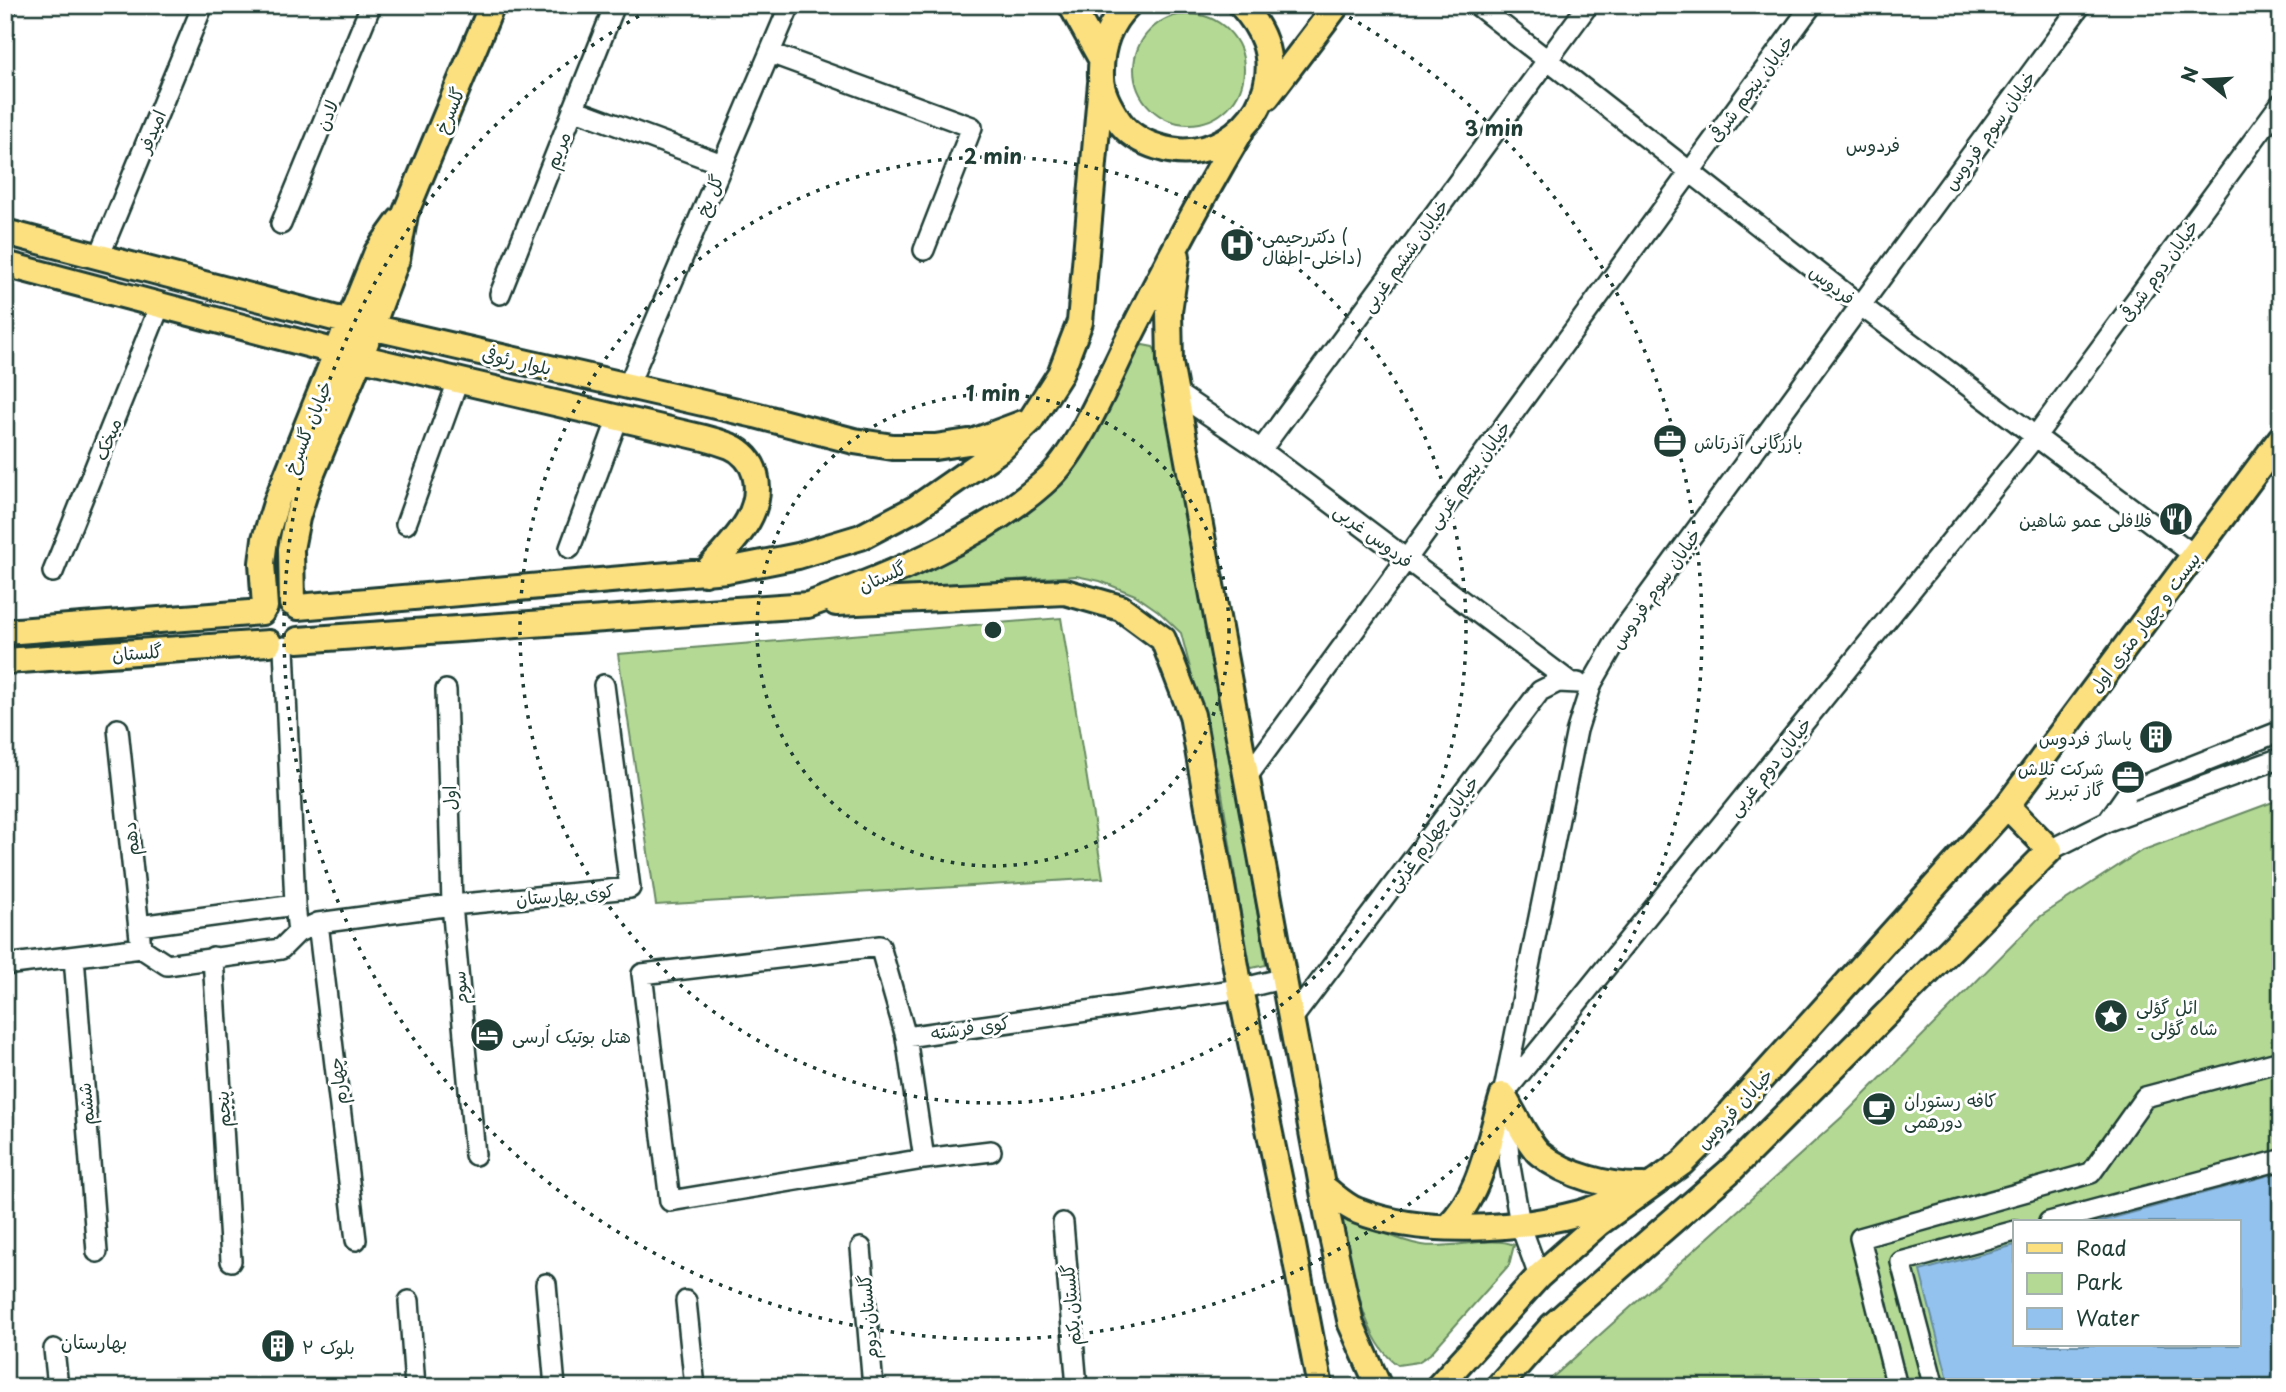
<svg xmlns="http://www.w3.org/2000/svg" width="2286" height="1392" font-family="'Playpen Sans','Playpen Sans Arabic',sans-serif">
<rect width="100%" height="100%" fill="#fff"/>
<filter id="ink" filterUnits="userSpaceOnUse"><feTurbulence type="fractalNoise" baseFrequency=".0143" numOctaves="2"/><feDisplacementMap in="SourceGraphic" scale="14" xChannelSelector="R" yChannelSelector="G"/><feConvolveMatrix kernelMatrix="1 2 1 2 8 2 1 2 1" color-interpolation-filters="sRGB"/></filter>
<g filter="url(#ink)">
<path fill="#b3d994" stroke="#698b64" stroke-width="2" fill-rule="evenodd" d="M1134 69a55 55 0 1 1 110 0a55 55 0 1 1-110 0Z
M 1143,345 L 1153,347 L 1159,356 C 1193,559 1233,761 1266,965 L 1252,968 L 1249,966 L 1221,787 L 1181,633 L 1158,611 L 1135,595 L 1100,581 L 1076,576 L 872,589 L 996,530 L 1134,350 Z
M 1061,618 L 1103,878 L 656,905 L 618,654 Z
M 2281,799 L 2281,1387 L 1545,1387 L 1552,1378 L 1842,1117 L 2041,916 L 2141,851 ZM 2015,1222 L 2239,1222 L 2239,1345 L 2015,1345 Z
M 1340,1211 C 1365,1224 1394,1240 1422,1245 C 1449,1250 1492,1235 1514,1245 L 1509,1265 L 1430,1354 L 1418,1362 L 1398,1365 C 1360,1340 1349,1254 1340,1211 Z"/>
<path fill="#94c2ee" stroke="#658da4" stroke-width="2" d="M 2281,1172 L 2281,1387 L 1950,1387 L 1920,1271 L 2015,1245 L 2015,1345 L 2239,1345 L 2239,1222 L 2098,1222 Z"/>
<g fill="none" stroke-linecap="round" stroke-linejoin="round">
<g stroke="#1f3d34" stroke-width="24">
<path id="minor" d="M 1477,5 L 1860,305 L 2194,555
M 5,8 L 7,5
M 770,53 L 972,127 L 924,250
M 573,109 L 722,164
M 281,224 L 371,5
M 99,257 L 203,5
M 500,294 L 615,5
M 628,386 L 790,5
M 1175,392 L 1261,450 L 1570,682
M 1261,450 L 1588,5
M 406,524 L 458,381
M 570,548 L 618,418
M 53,572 L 160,305
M 284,647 L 295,905 L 298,932
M 446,690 L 452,905 L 475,1155
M 118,729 L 141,948
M 1247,777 L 1812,5
M 2108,821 L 2129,791 L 2281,731
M 2050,850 L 2108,821 L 2281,758
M 318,923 L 356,1240
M 139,926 L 295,905
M 74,957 L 97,1252
M 213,957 L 231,1261
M 5,965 L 141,948 L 167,965 L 281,949 L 298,932 L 318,923 L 452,905 L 630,888 L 604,685
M 1292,1019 L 1540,691 L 1558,682 L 1578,683
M 906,1037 L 924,1159
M 1506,1091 L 2035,437 L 2281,103
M 991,1151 L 924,1159 L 670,1201 L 642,974 L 880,946 L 906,1037 L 1240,989 L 1285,978
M 2049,1222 L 2281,1160
M 1063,1223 L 1077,1387
M 861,1248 L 873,1387
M 1539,1276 L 1520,1224 L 1510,1166 L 1503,1095 L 1577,730 L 1592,683 L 1622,631 L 2081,5
M 546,1284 L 555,1387
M 409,1301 L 415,1387
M 686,1301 L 695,1387
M 54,1349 L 58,1387
M 1897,1387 L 1860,1238 L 2091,1173 L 2145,1097 L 2281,1061
M 1934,1387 L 1901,1262 L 2015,1231"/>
</g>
<g stroke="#1f3d34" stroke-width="30">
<path id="major" d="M 1071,5 L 1100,57
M 1128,5 C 1107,25 1100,49 1101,77 C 1101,93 1110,108 1119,121 C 1128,134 1142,142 1158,147 C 1221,169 1287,105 1264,41 C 1259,27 1251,16 1241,5
M 1267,97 L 1337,5
M 5,232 L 349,322 L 755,415 L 854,441 L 893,447 L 935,447 L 975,441 L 1023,423
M 1177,256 L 1169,312 L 1170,363 L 1328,1218 L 1351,1324 L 1379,1387
M 5,264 L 337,352 L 704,438 C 712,440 722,443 730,446 C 742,451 752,462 755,474 C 766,515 729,545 705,573
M 292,603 L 291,549 L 297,518 L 308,483 L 360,358 L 397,259 L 405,214 L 492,5
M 836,603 L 1065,592 L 1121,608 L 1163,639 L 1192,715 L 1240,989 L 1291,1235 L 1320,1387
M 265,607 L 262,563 L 265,539 L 277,500 L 377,252 L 400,220
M 298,607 L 727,570 L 798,556 L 861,537 L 916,508 L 1001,449 L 1030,421 L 1060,374 L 1080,322 L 1101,83
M 5,632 L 262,612
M 298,640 L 808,605 C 889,576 988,536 1051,476 C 1082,445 1111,373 1132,332 C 1166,264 1202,197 1241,131
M 5,661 L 269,643
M 1503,1095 C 1511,1109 1529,1145 1540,1154 C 1567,1176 1609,1187 1643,1186
M 1323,1187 C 1334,1195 1346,1207 1358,1211 C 1421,1236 1516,1230 1580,1213 C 1594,1209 1607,1203 1620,1198
M 1447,1227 C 1482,1195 1489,1138 1503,1095
M 1438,1387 L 1539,1276 L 1599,1223 L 1682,1163 L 1713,1132 L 2007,806 L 2281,438
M 1498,1387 L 1553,1325 L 1731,1170 L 2050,850 L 2007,806"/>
</g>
<use href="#minor" stroke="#fff" stroke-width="19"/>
<use href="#major" stroke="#fce080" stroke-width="24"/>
</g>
</g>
<g fill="none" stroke="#1f3d34" stroke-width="3.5" stroke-dasharray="3.5 7">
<circle cx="993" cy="630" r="236"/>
<circle cx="993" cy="630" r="473"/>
<path d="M1331 7A709 709 0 1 1 655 7"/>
</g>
<defs>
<g id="hospital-disc" transform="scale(1.75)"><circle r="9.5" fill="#1f3d34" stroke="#fff"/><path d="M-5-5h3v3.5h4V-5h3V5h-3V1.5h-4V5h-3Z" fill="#fff"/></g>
<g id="office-disc" transform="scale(1.75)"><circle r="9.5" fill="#1f3d34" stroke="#fff"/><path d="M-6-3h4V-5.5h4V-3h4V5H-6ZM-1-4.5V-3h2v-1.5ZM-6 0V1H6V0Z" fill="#fff"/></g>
<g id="restaurant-disc" transform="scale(1.75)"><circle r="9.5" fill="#1f3d34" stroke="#fff"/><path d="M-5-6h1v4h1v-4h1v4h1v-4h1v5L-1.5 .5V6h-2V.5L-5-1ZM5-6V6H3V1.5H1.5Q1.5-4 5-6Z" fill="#fff"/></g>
<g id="building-disc" transform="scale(1.75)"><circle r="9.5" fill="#1f3d34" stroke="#fff"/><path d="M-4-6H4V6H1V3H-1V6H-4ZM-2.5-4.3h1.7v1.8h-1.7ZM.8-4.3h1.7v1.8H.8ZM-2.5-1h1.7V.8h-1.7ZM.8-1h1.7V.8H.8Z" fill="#fff"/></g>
<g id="sight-disc" transform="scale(1.75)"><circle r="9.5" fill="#1f3d34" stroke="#fff"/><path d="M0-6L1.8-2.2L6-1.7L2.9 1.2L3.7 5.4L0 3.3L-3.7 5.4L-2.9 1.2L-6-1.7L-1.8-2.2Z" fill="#fff"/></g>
<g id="hotel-disc" transform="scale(1.75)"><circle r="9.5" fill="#1f3d34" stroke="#fff"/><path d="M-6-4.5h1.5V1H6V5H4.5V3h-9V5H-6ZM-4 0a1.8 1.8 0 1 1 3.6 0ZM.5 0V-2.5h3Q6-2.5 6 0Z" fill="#fff"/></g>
<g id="cafe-disc" transform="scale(1.75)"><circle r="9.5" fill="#1f3d34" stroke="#fff"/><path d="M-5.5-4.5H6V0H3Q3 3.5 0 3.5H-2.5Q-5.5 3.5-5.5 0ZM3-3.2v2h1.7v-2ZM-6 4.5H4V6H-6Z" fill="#fff"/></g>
</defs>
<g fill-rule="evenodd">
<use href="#hospital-disc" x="1237" y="245"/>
<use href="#office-disc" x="1670" y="441"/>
<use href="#restaurant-disc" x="2176" y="519"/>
<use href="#building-disc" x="2156" y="737"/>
<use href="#office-disc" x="2128" y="777"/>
<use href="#sight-disc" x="2111" y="1016"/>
<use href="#hotel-disc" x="487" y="1035"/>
<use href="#cafe-disc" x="1879" y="1109"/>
<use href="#building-disc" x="278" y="1346"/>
</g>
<g text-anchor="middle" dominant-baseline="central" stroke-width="6" stroke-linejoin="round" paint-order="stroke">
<g font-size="18" fill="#1f3d34" stroke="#fff">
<text transform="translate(1750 88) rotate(-53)">خیابان پنجم شرقی</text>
<text transform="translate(449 110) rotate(-67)">گلسرخ</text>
<text transform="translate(326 115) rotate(-68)">لادن</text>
<text transform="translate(1989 130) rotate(-54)">خیابان سوم فردوس</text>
<text transform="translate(151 131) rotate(-67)">امیدفر</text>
<text transform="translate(557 150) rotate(-68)">مریم</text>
<text transform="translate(709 195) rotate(-67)">گل یخ</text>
<text transform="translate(1404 255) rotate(-54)">خیابان ششم غربی</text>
<text transform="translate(2158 270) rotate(-54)">خیابان دوم شرقی</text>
<text transform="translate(1833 284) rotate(38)">فردوس</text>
<text transform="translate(517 360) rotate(13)">بلوار رئوفی</text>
<text transform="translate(307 427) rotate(-68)">خیابان گلسرخ</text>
<text transform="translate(107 439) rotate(-68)">میخک</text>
<text transform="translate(1468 474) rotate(-54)">خیابان پنجم غربی</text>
<text transform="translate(1374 535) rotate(37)">فردوس غربی</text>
<text transform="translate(882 576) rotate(-24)">گلستان</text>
<text transform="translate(1655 588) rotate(-55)">خیابان سوم فردوس</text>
<text transform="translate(2144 622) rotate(-53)">بیست و چهار متری اول</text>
<text transform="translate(137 652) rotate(-4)">گلستان</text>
<text transform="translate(1769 766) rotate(-51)">خیابان دوم غربی</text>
<text transform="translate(449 798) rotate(-92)">اول</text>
<text transform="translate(1432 833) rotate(-53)">خیابان چهارم غربی</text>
<text transform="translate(130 839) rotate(-96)">دهم</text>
<text transform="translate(565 894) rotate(-5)">کوی بهارستان</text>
<text transform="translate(459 988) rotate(-95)">سوم</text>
<text transform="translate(970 1027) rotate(-8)">کوی فرشته</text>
<text transform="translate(337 1081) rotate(-97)">چهارم</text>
<text transform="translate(85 1104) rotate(-95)">ششم</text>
<text transform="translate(1734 1108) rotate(-47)">خیابان فردوس</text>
<text transform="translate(222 1109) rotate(-93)">پنجم</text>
<text transform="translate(1070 1305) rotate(-95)">گلستان یکم</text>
<text transform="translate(867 1317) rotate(-95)">گلستان دوم</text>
</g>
<g font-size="18" fill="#1f3d34" stroke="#fff" text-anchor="start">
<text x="1262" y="235">دکتررحیمی (<tspan x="1262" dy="21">داخلی-اطفال)</tspan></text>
<text x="1694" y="441">بازرگانی آذرتاش</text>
<text x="2152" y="519" text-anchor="end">فلافلی عمو شاهین</text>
<text x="2132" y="737" text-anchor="end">پاساژ فردوس</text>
<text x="2104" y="767" text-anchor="end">شرکت تلاش<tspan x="2104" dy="21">گاز تبریز</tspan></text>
<text x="2136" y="1006">ائل گؤلی<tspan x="2136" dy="21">- شاه گؤلی</tspan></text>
<text x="512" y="1035">هتل بوتیک اُرسی</text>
<text x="1904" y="1099">کافه رستوران<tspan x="1904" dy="21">دورهمی</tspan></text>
<text x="302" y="1346">بلوک ۲</text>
</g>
<g font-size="19" fill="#1f3d34" stroke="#fff">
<text x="1873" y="144">فردوس</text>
<text x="94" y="1341">بهارستان</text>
</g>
</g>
<circle cx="993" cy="630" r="10" fill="#1f3d34" stroke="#fff" stroke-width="3.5"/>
<g font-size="21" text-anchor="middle" font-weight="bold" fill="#1f3d34" stroke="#fff" stroke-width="6" stroke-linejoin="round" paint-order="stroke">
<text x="1494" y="136">3 min</text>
<text x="993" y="164">2 min</text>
<text x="993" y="401">1 min</text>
</g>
<rect width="2286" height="1392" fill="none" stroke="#fff" stroke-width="28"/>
<rect x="14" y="14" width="2258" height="1364" fill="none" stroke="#1f3d34" stroke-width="2.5" filter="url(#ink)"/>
<rect x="2013" y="1220" width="228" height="126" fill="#ffffff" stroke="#a5b1ae" stroke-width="2"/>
<rect x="2027" y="1243" width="35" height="10" fill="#fce080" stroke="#a5b1ae" stroke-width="2"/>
<text x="2076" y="1256" font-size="21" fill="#1f3d34">Road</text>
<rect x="2027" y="1273" width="35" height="21" fill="#b3d994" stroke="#a5b1ae" stroke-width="2"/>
<text x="2076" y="1290" font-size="21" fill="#1f3d34">Park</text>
<rect x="2027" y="1308" width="35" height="21" fill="#94c2ee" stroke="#a5b1ae" stroke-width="2"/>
<text x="2076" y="1326" font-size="21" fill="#1f3d34">Water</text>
<g transform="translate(2206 80) rotate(288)" stroke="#ffffff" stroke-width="5" paint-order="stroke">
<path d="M0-5L12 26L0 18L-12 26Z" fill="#1f3d34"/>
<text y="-10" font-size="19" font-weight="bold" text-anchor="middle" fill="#1f3d34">N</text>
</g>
</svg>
